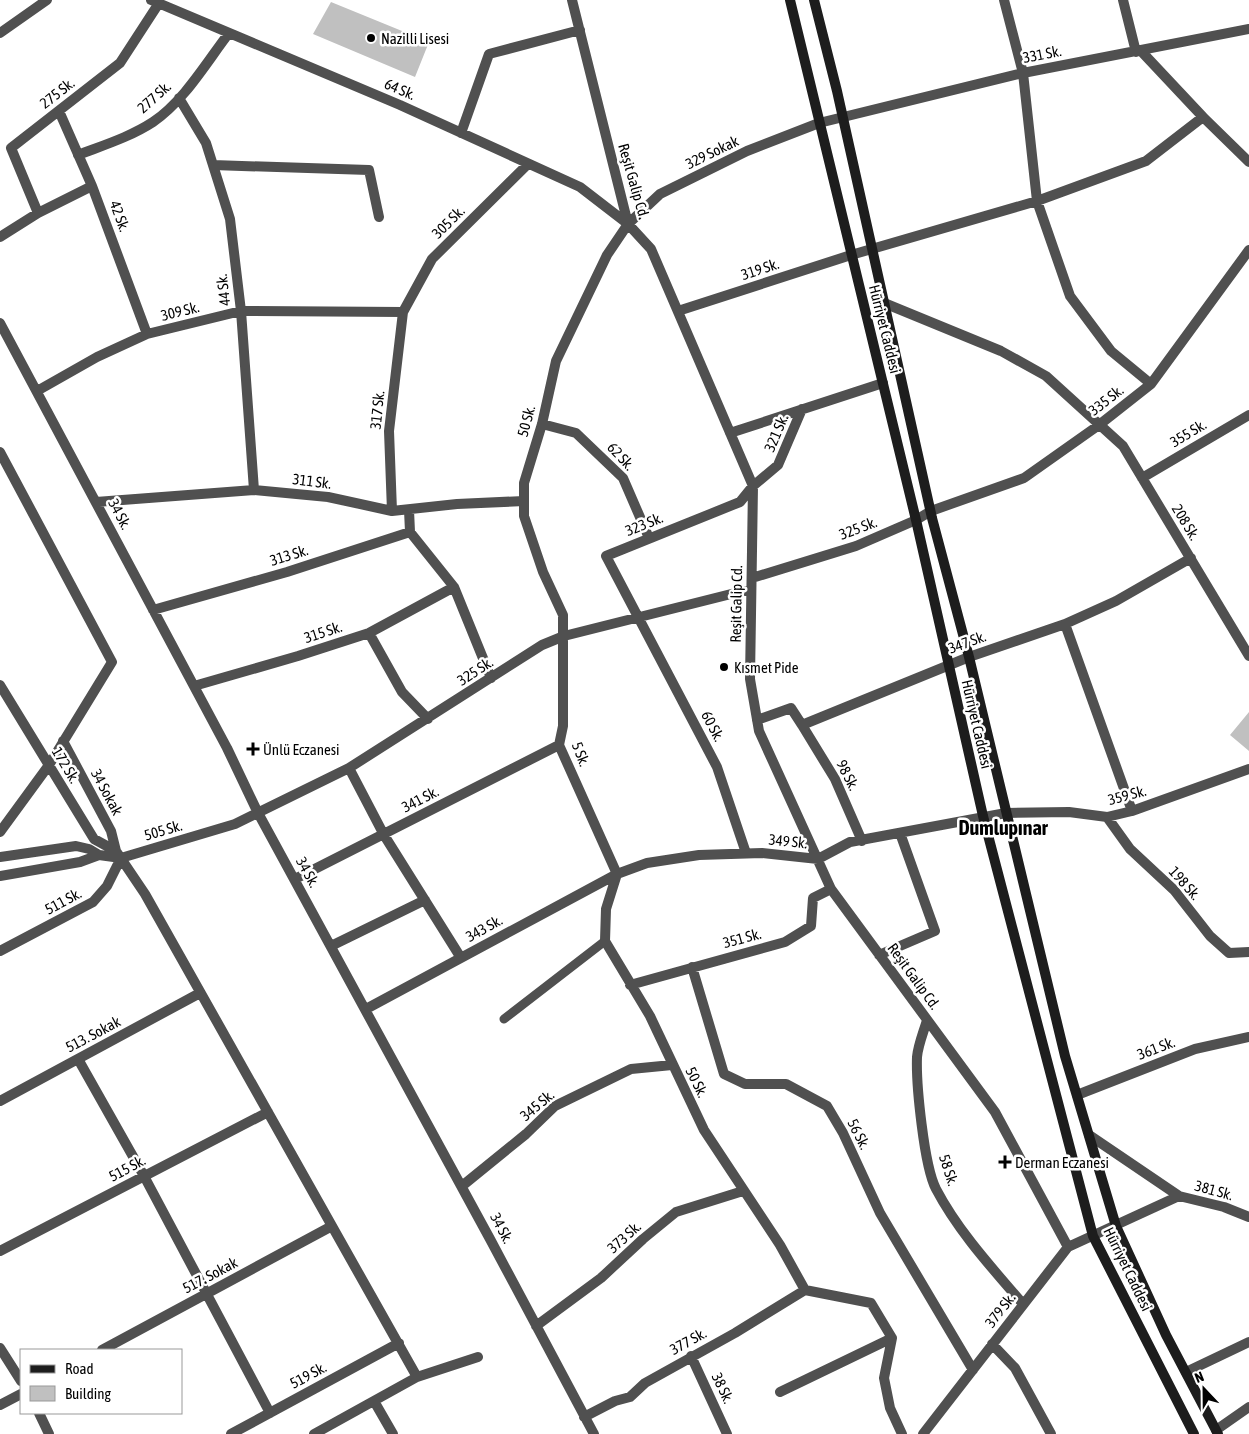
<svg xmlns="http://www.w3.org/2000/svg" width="1249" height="1434" font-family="'Asap Condensed',sans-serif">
<rect width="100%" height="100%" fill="#fff"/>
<path fill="#c0c0c0" d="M 331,2 L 429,42 L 415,77 L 313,34 Z
M 1249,712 L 1249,751 L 1230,735 Z"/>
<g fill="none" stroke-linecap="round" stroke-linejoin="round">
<path stroke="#505050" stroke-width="9" d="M 504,1019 L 605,941"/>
<path stroke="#505050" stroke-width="10" d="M 151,0 L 400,105 L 580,187 L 628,224
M 572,0 L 628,224 L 651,249 L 753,486 L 750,679 L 759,731 L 831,889 L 995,1112 L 1068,1247
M 1004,0 L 1023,73 L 1037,201 L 1070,296 L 1111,351 L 1151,384
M 1123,0 L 1136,52
M 0,33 L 47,0
M 179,98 L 206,143 L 230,219 L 241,311 L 254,490
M 59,111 L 92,186 L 147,334
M 1203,117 L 1249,162
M 461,133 L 489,54 L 580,30
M 78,155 C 104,145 130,137 153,122 C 184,101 206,63 229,33
M 213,165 L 369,170 L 379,217
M 38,213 L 11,148 L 120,63 L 159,3
M 0,237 L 38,213 L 92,186
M 884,303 L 1001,351 L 1046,376 L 1123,446 L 1249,656
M 678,311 L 851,255 L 1037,201 L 1146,161 L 1203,117 L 1141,51
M 0,323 L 227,748 L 258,813 L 490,1239 L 594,1434
M 37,391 L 97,357 L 147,334 L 241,311 L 403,312
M 542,424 L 576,433 L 623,478 L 649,538
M 730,433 L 883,383
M 0,452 L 112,662 L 49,765 L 0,832
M 1142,478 L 1249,415
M 96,502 L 254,490 L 328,497 L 392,511 L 457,504 L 524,501
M 392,511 L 389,431 L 403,312 L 432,259 L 528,164
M 410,532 L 454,587 L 491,678
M 752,578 L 856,546 L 916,520 L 931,511 L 1024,478 L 1099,425 L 1151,384 L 1249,250
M 153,610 L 287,572 L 410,532 L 409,510
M 1065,624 L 1132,811
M 369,633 L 402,692 L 428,719
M 0,685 L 94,839 L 116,851
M 194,686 L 298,656 L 369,633 L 454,587
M 757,720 L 791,708 L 802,725 L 969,657 L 1065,624 L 1116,601 L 1191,558
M 802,725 L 835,779 L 862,841
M 63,741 L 111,831 L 116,851 L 145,894 L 417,1377
M 349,768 L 384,835 L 461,958
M 1107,817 L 1130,849 L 1174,890 L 1210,936 L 1229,953 L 1249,952
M 746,853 L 717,767 L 606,556 L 740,502 L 753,486 L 778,465 L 802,409
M 0,857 L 76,846 L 89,849 L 99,855 L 121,858 L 235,824 L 349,768 L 542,645 L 564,636 L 751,589
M 617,874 L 559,745 L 563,726 L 563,615 L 543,572 L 524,516 L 524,483 L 542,424 L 556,361 L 607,255 L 628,224 L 660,194 L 747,151 L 819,123 L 1023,73 L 1249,29
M 617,874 L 606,909 L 605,941 L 650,1016 L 704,1130 L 780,1245 L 805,1290
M 0,876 L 80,862 L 99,855
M 295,879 L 559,745
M 331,946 L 425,900
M 0,951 L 93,902 L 107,886 L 121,858
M 879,955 L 935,931 L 900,833
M 692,967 L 724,1074 L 745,1084 L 786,1084 L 827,1106 L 843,1133 L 880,1213 L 973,1370
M 630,985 L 785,942 L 811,926 L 813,898 L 831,889
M 366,1009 L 617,874 L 647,863 L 699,855 L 762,853 L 818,859 L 850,842 L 1006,813 L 1069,812 L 1107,817 L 1132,811 L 1249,769
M 927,1020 C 924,1031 918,1045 917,1057 C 916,1084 924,1166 936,1189 C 958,1231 992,1268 1023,1304
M 78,1059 L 144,1176 L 270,1413
M 1077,1095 L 1195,1049 L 1249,1037
M 0,1101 L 200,993
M 1089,1135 L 1179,1196
M 462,1186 L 526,1134 L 555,1106 L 631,1069 L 672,1065
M 0,1251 L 268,1112
M 805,1290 L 871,1303 L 892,1338 L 884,1378 L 890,1408 L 902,1434
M 536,1326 L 601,1278 L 643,1239 L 676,1212 L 743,1191
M 992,1344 L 1015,1368 L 1051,1434
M 0,1348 L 21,1381
M 102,1350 L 332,1226
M 691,1356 L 727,1434
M 1186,1372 L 1249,1342
M 780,1392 L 892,1338
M 374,1401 L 393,1434
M 0,1405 L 21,1394
M 39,1413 L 49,1434
M 584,1417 L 615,1401 L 630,1397 L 645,1383 L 735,1333 L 805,1290
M 1216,1430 L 1249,1407
M 231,1434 L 399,1343
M 314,1434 L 417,1377 L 478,1357
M 923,1434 L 1068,1247 L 1179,1196 L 1224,1207 L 1249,1217"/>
<path stroke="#1d1d1d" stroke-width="10" d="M 790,0 L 916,520 L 983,816 L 1093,1236 L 1194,1434
M 814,0 L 837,91 L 932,518 L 969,657 L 1065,1056 L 1116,1226 L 1166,1335 L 1218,1434"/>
</g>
<g fill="#000" stroke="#fff" stroke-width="2">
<circle cx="371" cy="38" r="5"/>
<circle cx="724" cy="667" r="5"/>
<path d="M250.5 741.5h5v5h5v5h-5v5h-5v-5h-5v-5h5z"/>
<path d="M1002.5 1154.5h5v5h5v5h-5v5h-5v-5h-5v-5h5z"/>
</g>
<g text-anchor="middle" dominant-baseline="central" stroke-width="5" stroke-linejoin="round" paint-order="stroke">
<g font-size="15" fill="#000" stroke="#fff" text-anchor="start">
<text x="381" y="38">Nazilli Lisesi</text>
<text x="734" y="667">Kısmet Pide</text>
<text x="263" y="749">Ünlü Eczanesi</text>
<text x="1015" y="1162">Derman Eczanesi</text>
</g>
<g font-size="15" fill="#000" stroke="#fff">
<text transform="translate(1042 54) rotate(-11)">331 Sk.</text>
<text transform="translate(400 89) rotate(23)">64 Sk.</text>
<text transform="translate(57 93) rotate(-38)">275 Sk.</text>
<text transform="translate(154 97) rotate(-42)">277 Sk.</text>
<text transform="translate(712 152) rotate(-26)">329 Sokak</text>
<text transform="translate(634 181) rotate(74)">Reşit Galip Cd.</text>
<text transform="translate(120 216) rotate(70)">42 Sk.</text>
<text transform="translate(448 222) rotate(-45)">305 Sk.</text>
<text transform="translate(760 269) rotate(-18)">319 Sk.</text>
<text transform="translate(223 290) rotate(-96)">44 Sk.</text>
<text transform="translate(180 311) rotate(-14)">309 Sk.</text>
<text transform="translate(885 329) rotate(76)">Hürriyet Caddesi</text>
<text transform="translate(1106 400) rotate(-38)">335 Sk.</text>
<text transform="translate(377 410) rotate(-84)">317 Sk.</text>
<text transform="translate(526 421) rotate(-75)">50 Sk.</text>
<text transform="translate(776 433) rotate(-67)">321 Sk.</text>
<text transform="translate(1188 433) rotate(-31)">355 Sk.</text>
<text transform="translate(621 456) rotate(47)">62 Sk.</text>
<text transform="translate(312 481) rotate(7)">311 Sk.</text>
<text transform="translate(120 514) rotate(62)">34 Sk.</text>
<text transform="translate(1186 522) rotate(59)">208 Sk.</text>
<text transform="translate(644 524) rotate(-22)">323 Sk.</text>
<text transform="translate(858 528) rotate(-21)">325 Sk.</text>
<text transform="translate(289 555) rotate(-17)">313 Sk.</text>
<text transform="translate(736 604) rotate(-89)">Reşit Galip Cd.</text>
<text transform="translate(323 632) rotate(-18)">315 Sk.</text>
<text transform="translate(967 642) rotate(-20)">347 Sk.</text>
<text transform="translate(475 671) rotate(-33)">325 Sk.</text>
<text transform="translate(977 724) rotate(77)">Hürriyet Caddesi</text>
<text transform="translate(713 726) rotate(62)">60 Sk.</text>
<text transform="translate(581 754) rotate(69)">5 Sk.</text>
<text transform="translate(66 765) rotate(59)">172 Sk.</text>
<text transform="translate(848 775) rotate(63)">98 Sk.</text>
<text transform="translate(107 792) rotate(62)">34 Sokak</text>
<text transform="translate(1127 795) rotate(-15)">359 Sk.</text>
<text transform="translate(420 799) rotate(-27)">341 Sk.</text>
<text transform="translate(163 830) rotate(-16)">505 Sk.</text>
<text transform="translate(788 841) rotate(6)">349 Sk.</text>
<text transform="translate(308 872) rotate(61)">34 Sk.</text>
<text transform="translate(1185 883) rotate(48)">198 Sk.</text>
<text transform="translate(63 901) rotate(-28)">511 Sk.</text>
<text transform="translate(484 928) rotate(-29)">343 Sk.</text>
<text transform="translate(742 938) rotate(-15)">351 Sk.</text>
<text transform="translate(914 976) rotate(54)">Reşit Galip Cd.</text>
<text transform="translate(93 1034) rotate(-28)">513. Sokak</text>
<text transform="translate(1156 1048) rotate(-21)">361 Sk.</text>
<text transform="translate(697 1082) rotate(64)">50 Sk.</text>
<text transform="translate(537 1105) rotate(-40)">345 Sk.</text>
<text transform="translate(859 1134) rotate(63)">56 Sk.</text>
<text transform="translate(127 1168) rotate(-28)">515 Sk.</text>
<text transform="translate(949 1170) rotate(72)">58 Sk.</text>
<text transform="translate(1214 1190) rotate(15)">381 Sk.</text>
<text transform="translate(502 1228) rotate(62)">34 Sk.</text>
<text transform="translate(624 1237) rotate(-42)">373 Sk.</text>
<text transform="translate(1128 1269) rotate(64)">Hürriyet Caddesi</text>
<text transform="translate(210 1275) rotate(-28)">517. Sokak</text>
<text transform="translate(1000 1310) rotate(-52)">379 Sk.</text>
<text transform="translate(688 1341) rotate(-29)">377 Sk.</text>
<text transform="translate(308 1375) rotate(-28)">519 Sk.</text>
<text transform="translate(723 1388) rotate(65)">38 Sk.</text>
</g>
<g font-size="20" font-weight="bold" fill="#000" stroke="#fff">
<text x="1003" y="827">Dumlupınar</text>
</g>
</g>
<rect x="20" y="1349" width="162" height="65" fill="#ffffff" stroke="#999999"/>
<rect x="30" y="1365" width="25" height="8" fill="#1d1d1d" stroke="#999999"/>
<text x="65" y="1374" font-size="15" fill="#000000">Road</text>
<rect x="30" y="1386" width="25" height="15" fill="#c0c0c0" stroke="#999999"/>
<text x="65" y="1399" font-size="15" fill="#000000">Building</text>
<g transform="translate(1204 1389) rotate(338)" stroke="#ffffff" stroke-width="4" paint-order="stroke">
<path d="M0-4L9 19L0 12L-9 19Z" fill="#000000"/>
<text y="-8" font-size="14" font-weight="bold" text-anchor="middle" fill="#000000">N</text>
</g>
</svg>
